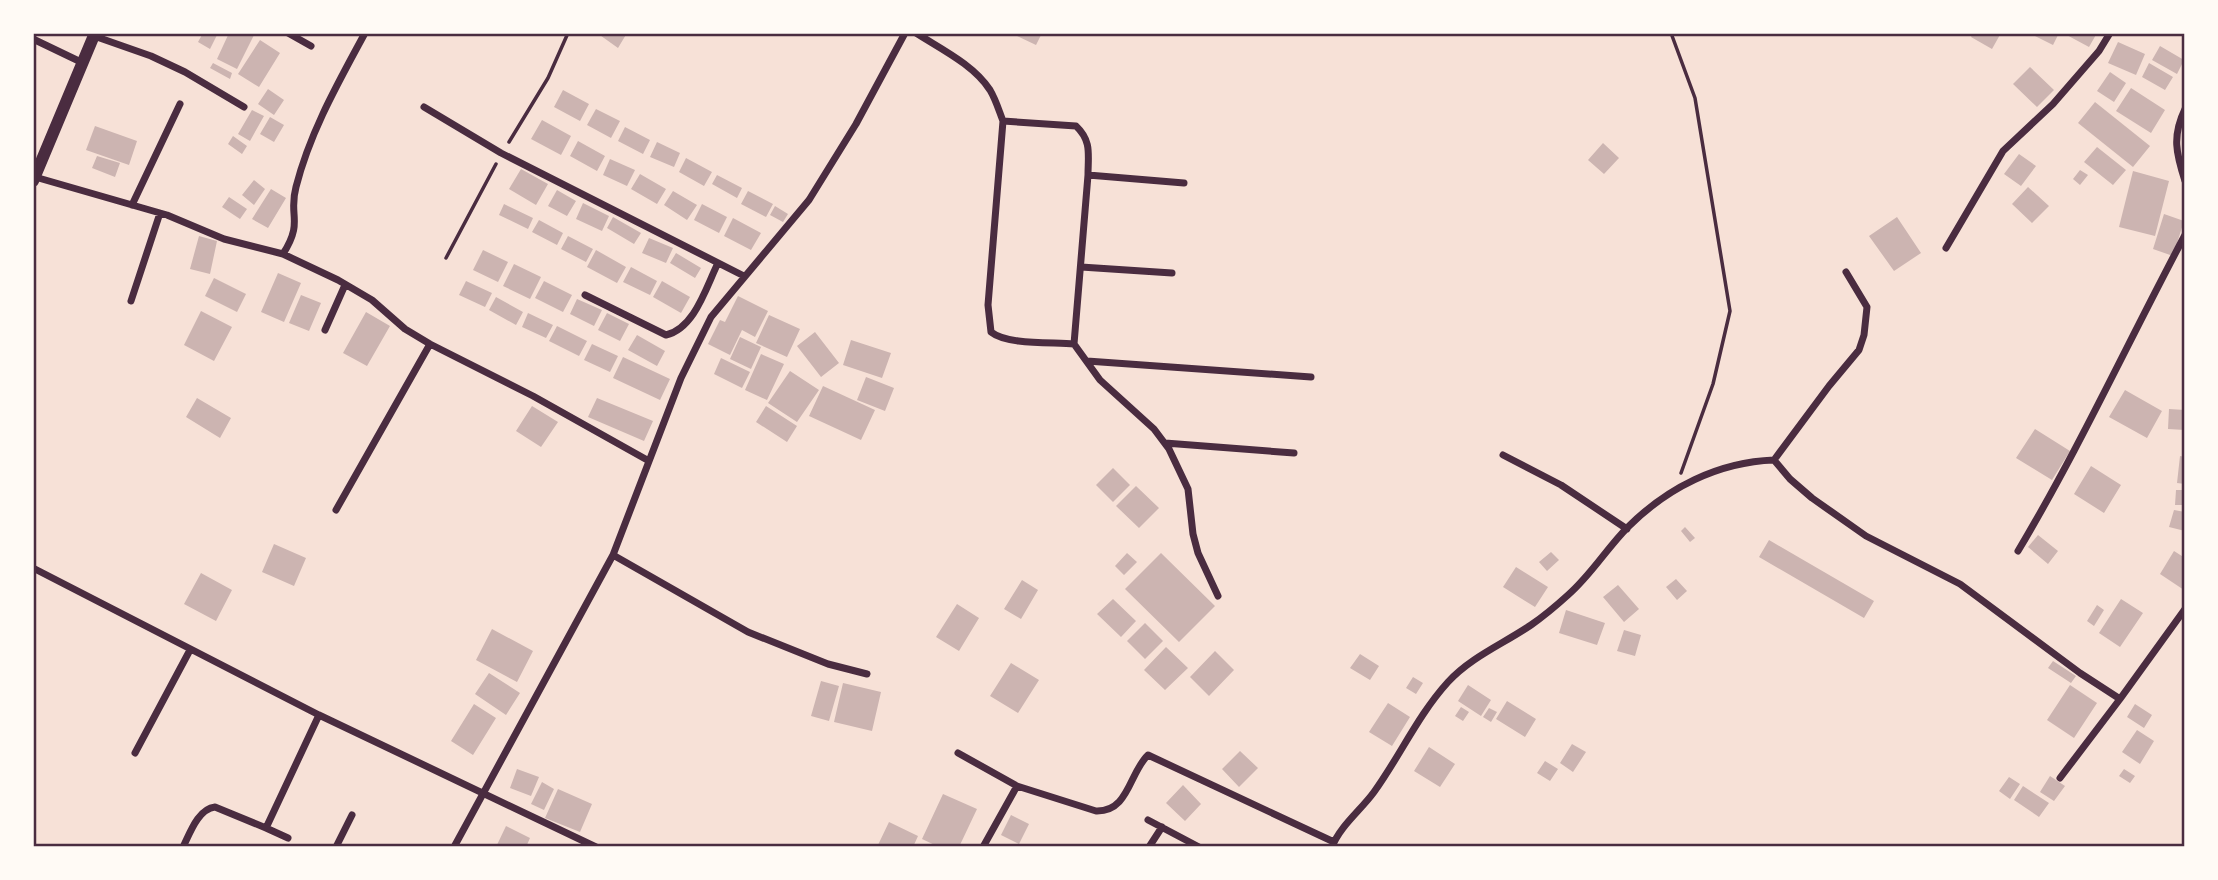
<svg xmlns="http://www.w3.org/2000/svg" width="2218" height="880" font-family="Roboto,sans-serif">
<rect width="100%" height="100%" fill="#f7e1d7"/>
<path fill="#ccb4b1" d="M 203,33 L 218,33 L 210,49 L 198,42 Z
M 229,33 L 255,33 L 237,69 L 217,59 Z
M 597,33 L 627,33 L 618,48 Z
M 1011,33 L 1042,33 L 1036,45 Z
M 1973,33 L 2001,33 L 1992,49 L 1971,37 Z
M 2029,33 L 2059,33 L 2053,45 Z
M 2063,33 L 2097,33 L 2089,47 Z
M 260,40 L 280,53 L 259,87 L 238,74 Z
M 2118,42 L 2145,54 L 2136,75 L 2108,63 Z
M 2160,46 L 2184,60 L 2177,74 L 2152,60 Z
M 213,63 L 232,73 L 230,79 L 210,68 Z
M 2149,63 L 2173,77 L 2165,90 L 2142,77 Z
M 2030,67 L 2054,90 L 2037,107 L 2013,84 Z
M 2110,72 L 2126,83 L 2114,102 L 2097,91 Z
M 2131,88 L 2165,110 L 2151,133 L 2116,111 Z
M 268,89 L 284,100 L 274,115 L 258,104 Z
M 563,90 L 589,104 L 580,121 L 554,107 Z
M 2095,102 L 2150,146 L 2133,167 L 2078,123 Z
M 596,109 L 620,121 L 611,138 L 587,125 Z
M 252,110 L 264,116 L 250,141 L 238,134 Z
M 270,117 L 284,125 L 274,142 L 260,134 Z
M 542,120 L 571,136 L 561,155 L 531,139 Z
M 95,126 L 137,141 L 129,165 L 86,150 Z
M 625,127 L 650,140 L 643,154 L 618,141 Z
M 233,136 L 247,146 L 242,154 L 228,144 Z
M 578,141 L 605,156 L 597,171 L 570,156 Z
M 657,142 L 680,153 L 674,167 L 650,157 Z
M 1603,143 L 1619,158 L 1604,174 L 1588,160 Z
M 2097,147 L 2126,170 L 2113,185 L 2084,162 Z
M 2019,154 L 2036,166 L 2021,186 L 2004,174 Z
M 97,156 L 120,163 L 115,177 L 92,168 Z
M 686,158 L 712,172 L 704,186 L 679,172 Z
M 610,159 L 635,170 L 627,186 L 603,175 Z
M 521,169 L 548,184 L 536,205 L 509,189 Z
M 2080,170 L 2088,175 L 2080,185 L 2073,179 Z
M 2133,171 L 2169,181 L 2155,236 L 2119,227 Z
M 640,174 L 666,189 L 657,204 L 631,189 Z
M 717,175 L 742,188 L 737,198 L 712,184 Z
M 254,180 L 265,189 L 254,205 L 242,195 Z
M 2028,187 L 2049,206 L 2032,223 L 2012,204 Z
M 271,189 L 286,198 L 268,228 L 252,219 Z
M 557,190 L 576,201 L 567,216 L 548,206 Z
M 673,191 L 697,205 L 687,220 L 664,205 Z
M 748,191 L 773,204 L 766,217 L 741,204 Z
M 229,197 L 247,209 L 240,219 L 222,207 Z
M 583,203 L 609,216 L 602,231 L 576,219 Z
M 504,204 L 533,218 L 528,229 L 499,215 Z
M 702,204 L 727,217 L 719,233 L 694,220 Z
M 775,206 L 788,214 L 783,222 L 770,215 Z
M 2164,214 L 2184,221 L 2173,256 L 2153,249 Z
M 613,217 L 641,233 L 634,244 L 607,228 Z
M 1897,217 L 1921,253 L 1894,271 L 1869,236 Z
M 733,218 L 761,233 L 751,250 L 724,236 Z
M 539,220 L 563,233 L 557,245 L 532,232 Z
M 199,236 L 217,241 L 210,274 L 190,269 Z
M 568,236 L 593,249 L 586,262 L 561,249 Z
M 649,238 L 673,248 L 666,263 L 642,253 Z
M 483,250 L 508,262 L 498,282 L 473,270 Z
M 596,250 L 626,267 L 617,283 L 587,267 Z
M 676,253 L 701,268 L 695,278 L 670,263 Z
M 514,264 L 541,277 L 530,299 L 503,286 Z
M 631,267 L 657,281 L 650,295 L 623,282 Z
M 278,273 L 301,283 L 284,322 L 261,312 Z
M 214,278 L 246,294 L 237,312 L 205,296 Z
M 466,281 L 492,293 L 485,307 L 459,295 Z
M 544,281 L 572,295 L 563,312 L 535,298 Z
M 662,281 L 690,297 L 681,313 L 653,297 Z
M 301,295 L 321,303 L 309,331 L 289,323 Z
M 738,296 L 768,311 L 755,337 L 742,330 L 730,355 L 708,344 L 720,320 L 725,322 Z
M 496,297 L 523,312 L 516,325 L 489,310 Z
M 577,299 L 602,310 L 594,326 L 570,314 Z
M 201,311 L 232,327 L 214,361 L 184,345 Z
M 366,312 L 390,326 L 367,366 L 343,353 Z
M 528,313 L 553,325 L 546,338 L 522,327 Z
M 607,313 L 629,324 L 620,341 L 598,330 Z
M 769,315 L 800,329 L 787,357 L 756,343 Z
M 557,326 L 587,341 L 579,356 L 549,341 Z
M 815,332 L 839,363 L 821,377 L 797,346 Z
M 637,335 L 665,351 L 657,366 L 628,350 Z
M 740,337 L 761,347 L 751,369 L 730,359 Z
M 851,340 L 891,353 L 882,378 L 843,365 Z
M 592,344 L 618,356 L 610,372 L 584,360 Z
M 761,354 L 784,364 L 767,400 L 745,390 Z
M 623,357 L 670,379 L 660,400 L 613,378 Z
M 721,358 L 750,372 L 742,388 L 714,374 Z
M 790,371 L 819,390 L 797,422 L 768,403 Z
M 866,377 L 894,388 L 885,411 L 857,400 Z
M 823,386 L 875,410 L 861,440 L 809,416 Z
M 2125,390 L 2162,411 L 2147,438 L 2109,417 Z
M 197,398 L 231,418 L 220,438 L 186,417 Z
M 597,398 L 653,421 L 644,441 L 588,417 Z
M 532,406 L 558,422 L 541,447 L 516,431 Z
M 766,406 L 797,426 L 787,442 L 756,422 Z
M 2169,409 L 2185,410 L 2185,430 L 2168,429 Z
M 2035,429 L 2070,451 L 2052,480 L 2016,458 Z
M 2180,456 L 2185,457 L 2185,484 L 2177,483 Z
M 2091,466 L 2121,485 L 2104,513 L 2074,494 Z
M 1113,468 L 1130,485 L 1113,502 L 1096,485 Z
M 1136,486 L 1159,508 L 1139,528 L 1116,506 Z
M 2176,490 L 2185,490 L 2185,505 L 2175,505 Z
M 2174,510 L 2185,512 L 2185,531 L 2169,527 Z
M 1685,527 L 1695,538 L 1690,542 L 1681,531 Z
M 2038,535 L 2058,551 L 2048,564 L 2028,547 Z
M 1769,540 L 1874,601 L 1864,618 L 1759,557 Z
M 274,544 L 306,558 L 294,586 L 262,572 Z
M 2174,551 L 2185,558 L 2184,590 L 2160,574 Z
M 1551,552 L 1559,560 L 1547,571 L 1539,562 Z
M 1127,553 L 1137,562 L 1124,575 L 1115,566 Z
M 1161,553 L 1215,606 L 1179,642 L 1125,589 Z
M 1516,567 L 1548,587 L 1535,607 L 1503,587 Z
M 201,573 L 232,590 L 216,621 L 184,604 Z
M 1676,579 L 1687,591 L 1677,600 L 1666,587 Z
M 1022,580 L 1038,590 L 1021,619 L 1004,609 Z
M 1618,585 L 1639,609 L 1624,622 L 1603,597 Z
M 1113,599 L 1136,621 L 1121,637 L 1097,614 Z
M 2121,599 L 2143,613 L 2120,647 L 2099,633 Z
M 957,604 L 979,618 L 959,651 L 936,637 Z
M 2097,605 L 2104,610 L 2094,626 L 2087,621 Z
M 1566,610 L 1605,623 L 1597,645 L 1559,633 Z
M 1145,623 L 1163,641 L 1145,659 L 1127,641 Z
M 492,629 L 533,651 L 517,682 L 476,660 Z
M 1624,630 L 1641,635 L 1635,656 L 1617,651 Z
M 1166,647 L 1188,668 L 1165,690 L 1144,670 Z
M 1215,651 L 1234,670 L 1209,696 L 1190,677 Z
M 1360,654 L 1379,666 L 1370,680 L 1350,668 Z
M 2053,661 L 2076,676 L 2071,683 L 2048,668 Z
M 1011,663 L 1039,680 L 1018,713 L 990,696 Z
M 489,673 L 520,693 L 506,715 L 475,694 Z
M 1413,677 L 1423,683 L 1416,694 L 1406,688 Z
M 821,681 L 839,686 L 829,721 L 811,716 Z
M 843,683 L 881,692 L 872,731 L 834,722 Z
M 1468,685 L 1491,700 L 1481,716 L 1458,701 Z
M 2070,685 L 2097,703 L 2074,738 L 2047,720 Z
M 1507,701 L 1536,719 L 1525,737 L 1496,719 Z
M 1388,703 L 1410,717 L 1392,746 L 1369,732 Z
M 474,704 L 496,718 L 473,755 L 451,741 Z
M 2135,704 L 2152,715 L 2144,728 L 2127,717 Z
M 1461,707 L 1469,712 L 1463,721 L 1455,716 Z
M 1489,708 L 1497,712 L 1491,722 L 1483,717 Z
M 2137,730 L 2154,741 L 2140,764 L 2122,752 Z
M 1572,744 L 1586,752 L 1573,772 L 1560,763 Z
M 1429,747 L 1455,764 L 1440,787 L 1414,771 Z
M 1240,751 L 1258,768 L 1239,787 L 1222,769 Z
M 1545,761 L 1558,769 L 1550,781 L 1537,773 Z
M 517,769 L 539,777 L 531,796 L 510,788 Z
M 2124,769 L 2135,776 L 2130,783 L 2119,776 Z
M 2050,776 L 2065,786 L 2054,801 L 2040,792 Z
M 2009,777 L 2020,784 L 2010,799 L 1999,791 Z
M 542,782 L 554,789 L 544,810 L 531,804 Z
M 1183,785 L 1201,804 L 1185,821 L 1166,803 Z
M 2023,786 L 2049,803 L 2039,817 L 2014,800 Z
M 558,789 L 592,804 L 580,832 L 545,818 Z
M 943,794 L 977,809 L 959,847 L 939,847 L 922,839 Z
M 1011,815 L 1029,824 L 1019,844 L 1001,835 Z
M 889,822 L 918,836 L 913,847 L 877,847 Z
M 506,826 L 530,838 L 526,847 L 496,847 Z"/>
<g fill="none" stroke-linecap="round" stroke-linejoin="round">
<path stroke="#4a2c40" stroke-width="3.5" d="M 1671,33 L 1695,98 L 1730,311 L 1713,384 L 1681,473
M 509,142 L 548,78 L 568,33
M 446,258 L 496,164"/>
<path stroke="#4a2c40" stroke-width="7" d="M 288,33 L 311,46
M 916,33 C 941,49 974,65 990,90 C 996,100 999,111 1003,121 L 1076,126 C 1092,141 1088,155 1088,175 L 1074,344
M 94,36 L 151,56 L 185,72 L 244,107
M 33,39 L 83,63
M 424,107 L 501,153 L 744,276
M 2185,109 C 2172,136 2176,153 2185,181
M 1003,121 L 988,305 L 991,332 C 1007,345 1052,342 1074,344 L 1100,380 L 1154,429 L 1169,449 L 1188,489 L 1193,534 L 1198,553 L 1218,596
M 1088,175 L 1184,183
M 35,177 L 167,215 L 224,239 L 283,254 L 338,280 L 372,300 L 405,329 L 430,344 L 533,396 L 649,461
M 132,205 L 180,104
M 1946,248 L 2003,151 L 2053,104 L 2099,51 L 2110,33
M 283,254 C 304,221 288,216 296,187 C 310,132 338,83 365,33
M 1081,267 L 1172,273
M 585,295 L 666,335 C 695,328 706,287 718,263
M 131,301 L 160,213
M 325,330 L 345,285
M 1087,361 L 1311,377
M 1165,443 L 1294,453
M 1503,455 L 1561,485 L 1627,529
M 1774,460 L 1829,386 L 1859,350 L 1864,335 L 1867,307 L 1846,272
M 336,510 L 430,344
M 2018,551 C 2079,449 2129,340 2185,235
M 613,555 L 748,632 L 828,664 L 867,674
M 33,568 L 319,715 L 596,847
M 135,753 L 190,650
M 958,753 L 1017,786 L 1096,811 C 1129,812 1129,773 1148,755 L 1334,842
M 2060,778 L 2120,699
M 1148,820 L 1199,847
M 266,828 L 288,838
M 183,847 C 190,833 198,809 215,807 L 266,828 L 319,715
M 336,847 L 352,815
M 454,847 L 613,555 L 681,378 L 711,317 L 809,200 L 856,124 L 905,33
M 983,847 L 1017,786
M 1149,847 L 1162,827
M 1332,847 C 1340,826 1361,810 1374,792 C 1400,756 1418,715 1448,682 C 1471,657 1503,644 1531,625 C 1544,616 1557,605 1568,595 C 1591,575 1607,548 1628,527 C 1667,488 1718,462 1774,460 L 1790,479 L 1812,498 L 1866,536 L 1960,584 L 2080,673 L 2120,699 L 2185,609"/>
<path stroke="#4a2c40" stroke-width="12" d="M 33,181 L 95,33"/>
</g>
<rect width="2218" height="880" fill="none" stroke="#fffaf5" stroke-width="70"/>
<rect x="35" y="35" width="2148" height="810" fill="none" stroke="#4a2c40" stroke-width="2.5"/>
</svg>
